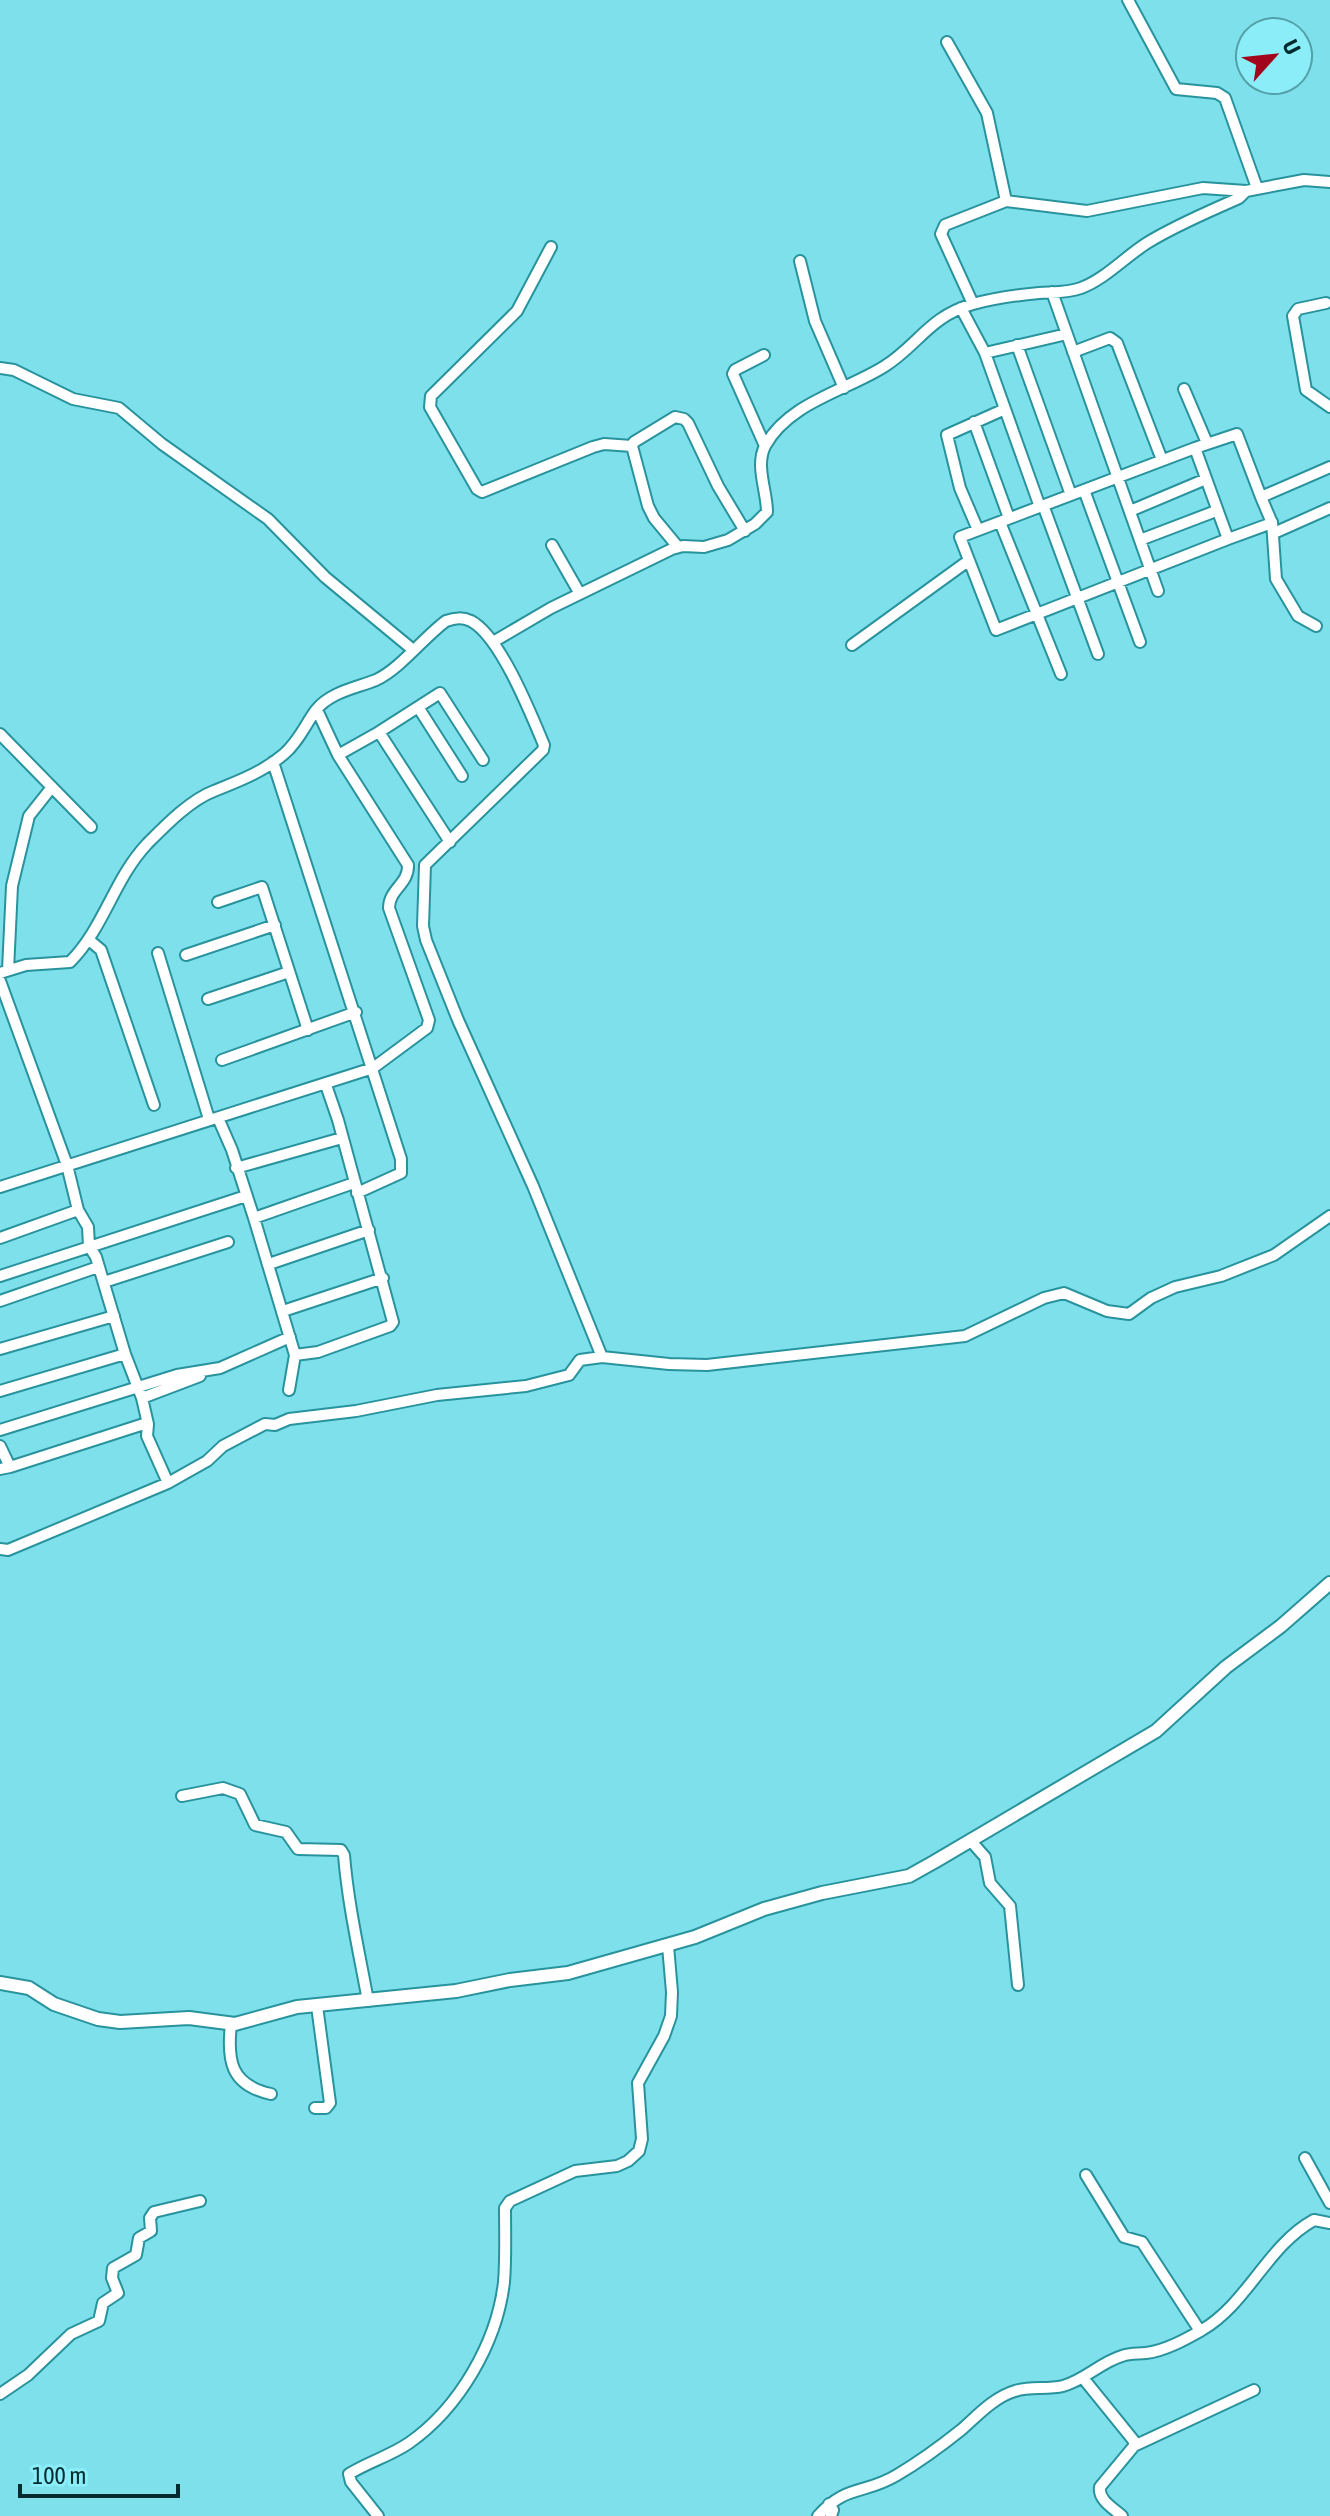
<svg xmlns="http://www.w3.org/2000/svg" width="1330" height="2516" font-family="'Asap Condensed',sans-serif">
<rect width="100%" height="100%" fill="#7ee0eb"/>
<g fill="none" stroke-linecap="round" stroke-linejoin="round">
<g stroke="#28939d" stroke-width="14">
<path id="minor" d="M 1128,0 L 1176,89 L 1217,93 L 1225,98 L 1257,188
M 947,42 L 987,113 L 1006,201
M 551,247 L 517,311 L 431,396 L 430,407 L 477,489 L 482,492 L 593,447 L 604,444 L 632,446
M 800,261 L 815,321 L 844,388
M 1052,292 L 1158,591
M 1326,303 L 1298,309 L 1293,316 L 1306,390 L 1330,407
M 973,304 L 941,234 L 945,225 L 1006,201 L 1087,211 L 1203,188 L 1246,191
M 961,308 L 985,353 L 1067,334
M 1017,345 L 1071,495
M 1073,352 L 1110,338 L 1117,343 L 1162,460
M 985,353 L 1040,507
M 764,355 L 735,370 L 733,374 L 765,446
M 0,368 L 14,370 L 73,399 L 119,408 L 162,444 L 268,519 L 325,577 L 412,649
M 1184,389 L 1207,443
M 974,422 L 1009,518
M 1195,448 L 1237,434 L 1261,497
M 1084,490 L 1140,642
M 1043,505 L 1098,654
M 1130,511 L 1206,479
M 1000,522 L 1061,674
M 1272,522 L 1276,579 L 1298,616 L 1316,626
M 978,530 L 960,488 L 947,435 L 1005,409
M 1274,533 L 1330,508
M 1228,539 L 996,630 L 960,537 L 1195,448 L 1228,539 L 1272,523 L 1261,497 L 1330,467
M 1140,540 L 1216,511
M 552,545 L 580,594
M 678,547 L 654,518 L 648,506 L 632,446 L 634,442 L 675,417 L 684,419 L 688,423 L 718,486 L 745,531
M 493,642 L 551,608 L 672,549 L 683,546 L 704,547 L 728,540 L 755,524 L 767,512 C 767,491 755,466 765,446 C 789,402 846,391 885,366 C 918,345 930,316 973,304 C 995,298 1017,295 1039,293 C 1053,292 1068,293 1081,288 C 1105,279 1125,257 1147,243 C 1176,225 1208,212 1239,198 L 1246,191 L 1304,180 L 1330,182
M 852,645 L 968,561
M 418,707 L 462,776
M 379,732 L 450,842
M 0,734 L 91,827
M 338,755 L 379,732 L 440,693 L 483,760
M 273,762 L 401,1159 L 401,1173 L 357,1193
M 218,902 L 262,887 L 308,1030
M 89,940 L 101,950 L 154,1105
M 158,953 L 209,1119
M 186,955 L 275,925
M 8,970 L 12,886 L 29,816 L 52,787
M 0,973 L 26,965 L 70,962 C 104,928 114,879 147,844 C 165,826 190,800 214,791 C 239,781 263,772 284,754 C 299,741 305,725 316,710 C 330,692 356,688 376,680 C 400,669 424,637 446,621 C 455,618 462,617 471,621 C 500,636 531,714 544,745 L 543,750 L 425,865 L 423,926 L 426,940 L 458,1020 L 533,1186 L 602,1357 L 669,1364 L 707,1365 L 965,1336 L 1044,1298 L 1064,1293 L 1107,1311 L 1129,1314 L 1151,1298 L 1175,1287 L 1221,1276 L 1274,1255 L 1330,1216
M 0,981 L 67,1165 L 78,1210 L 88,1227 L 89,1246 L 96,1257 L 125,1354 L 142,1398 L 148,1424 L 147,1436 L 168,1483
M 208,999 L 289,972
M 222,1060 L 356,1012
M 218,1118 L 232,1150 L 254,1218 L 295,1355 L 289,1390
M 236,1168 L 342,1138
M 0,1187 L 373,1068 L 427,1028 L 429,1020 L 389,908 C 389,889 409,884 408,865 L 338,755 L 317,710
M 254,1218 L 354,1183
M 0,1238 L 78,1210
M 269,1264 L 369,1230
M 0,1276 L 246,1196
M 104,1282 L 228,1242
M 0,1301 L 98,1267
M 283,1311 L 383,1278
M 0,1349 L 114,1316
M 295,1355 L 318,1352 L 390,1326 L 393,1322 L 338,1120 L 326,1085
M 0,1391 L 125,1354
M 142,1398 L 200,1376
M 0,1430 L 177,1375 L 220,1368 L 290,1337
M 0,1446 L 10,1467 L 0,1469
M 10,1467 L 147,1423
M 0,1549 L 8,1550 L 168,1483 L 207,1461 L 223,1446 L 265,1424 L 275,1425 L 289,1419 L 356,1411 L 437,1395 L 526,1386 L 569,1375 L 580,1360 L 602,1357
M 182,1796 L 223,1788 L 240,1794 L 255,1825 L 286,1832 L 298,1849 L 341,1850 L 344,1855 C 348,1904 359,1952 368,2001
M 970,1840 L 985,1857 L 990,1883 L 1010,1906 L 1018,1985
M 231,2024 C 227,2060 230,2085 271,2094
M 315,2108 L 326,2108 L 330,2103 L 317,2006
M 1305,2158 L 1330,2203
M 1086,2175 L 1124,2237 L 1142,2242 L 1200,2331
M 1083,2378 L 1134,2441 L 1134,2446 L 1100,2487 C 1098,2500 1113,2508 1122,2516
M 0,2394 L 28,2375 L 71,2334 L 99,2321 L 103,2303 L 118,2293 L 112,2278 L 113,2268 L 136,2255 L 139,2238 L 151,2231 L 150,2218 L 154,2212 L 200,2201
M 1134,2446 L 1254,2390
M 829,2504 L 833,2510 L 831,2516
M 378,2516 L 351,2482 L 349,2474 C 368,2462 390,2456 409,2443 C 459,2408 497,2343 504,2282 C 506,2258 505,2233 505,2208 L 510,2201 L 575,2171 L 617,2166 L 628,2161 L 639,2151 L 642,2139 L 638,2083 L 664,2036 L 671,2016 L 672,1992 L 668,1946
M 818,2516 C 846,2484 864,2495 897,2475 C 919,2462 941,2446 961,2430 C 977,2416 994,2397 1015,2391 C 1030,2386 1047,2390 1063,2386 C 1085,2380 1101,2362 1122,2356 C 1130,2353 1138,2354 1146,2353 C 1165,2351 1186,2339 1202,2330 C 1248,2303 1267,2246 1314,2220 L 1330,2223"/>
</g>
<g stroke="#28939d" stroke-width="16">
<path id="tertiary" d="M 0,1983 L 29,1988 L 54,2004 L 98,2019 L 120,2022 L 189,2018 L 235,2024 L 297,2007 L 456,1991 L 510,1980 L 568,1973 L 695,1937 L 764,1909 L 822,1893 L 909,1876 L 934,1862 L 1156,1731 L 1226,1667 L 1281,1626 L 1330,1583"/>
</g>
<use href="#minor" stroke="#fff" stroke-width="10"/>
<use href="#tertiary" stroke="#fff" stroke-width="12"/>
</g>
<g transform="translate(1274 56) rotate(63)"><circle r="38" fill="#8bedf8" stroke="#53a0a8" stroke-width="2"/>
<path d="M0-6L14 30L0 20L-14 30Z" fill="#a2051b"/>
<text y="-12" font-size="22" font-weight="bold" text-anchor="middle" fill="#002c30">U</text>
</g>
<path d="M20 2484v12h158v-12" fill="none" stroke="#002c30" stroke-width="4"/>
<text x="32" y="2484" font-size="24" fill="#002c30" stroke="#8bedf8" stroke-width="6" paint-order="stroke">100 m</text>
</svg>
